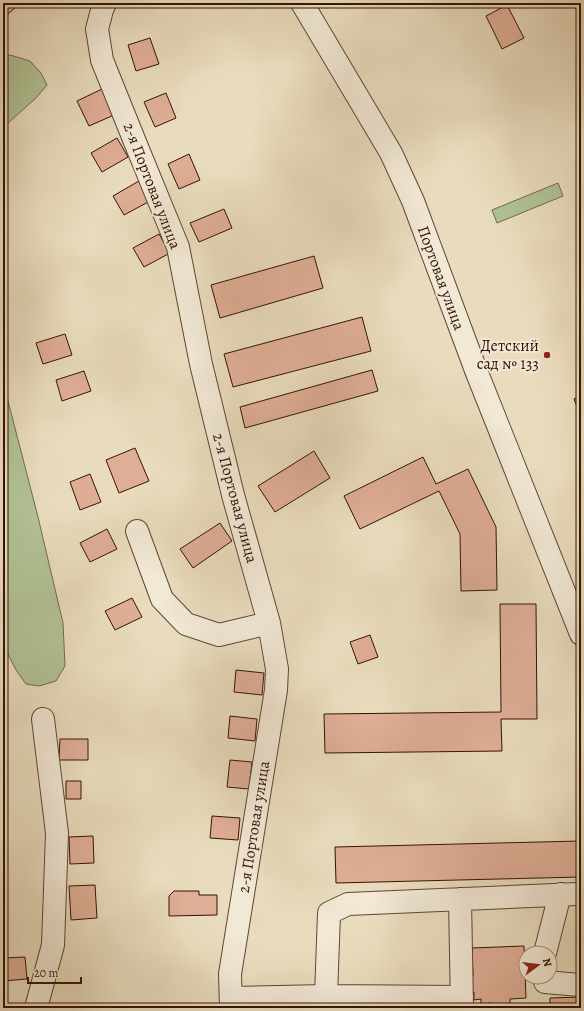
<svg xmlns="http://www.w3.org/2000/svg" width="584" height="1011" font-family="Alegreya,serif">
<rect width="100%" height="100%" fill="#e9dcbe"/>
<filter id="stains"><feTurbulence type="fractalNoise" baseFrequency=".005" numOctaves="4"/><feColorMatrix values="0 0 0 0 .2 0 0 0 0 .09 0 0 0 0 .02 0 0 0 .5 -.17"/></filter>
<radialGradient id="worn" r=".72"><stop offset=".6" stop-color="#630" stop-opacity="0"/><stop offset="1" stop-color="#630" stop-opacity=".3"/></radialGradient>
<path fill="#b1c295" stroke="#726a4d" d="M 10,55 L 30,61 L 41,73 L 47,85 L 36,98 L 8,123 L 3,135 L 3,56 Z
M 558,183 L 563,196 L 497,223 L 492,210 Z
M 3,373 L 8,401 L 38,517 L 63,623 L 65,666 L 56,681 L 39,686 L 26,684 L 16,670 L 3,644 Z"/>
<path fill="#dfae96" stroke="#341305" d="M 3,3 L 10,3 L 15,8 L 3,18 Z
M 507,5 L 524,38 L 502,49 L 486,16 Z
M 150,38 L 159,64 L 136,71 L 128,45 Z
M 102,89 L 114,115 L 89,126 L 77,101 Z
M 166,93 L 176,118 L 155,127 L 144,102 Z
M 117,138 L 128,157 L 102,172 L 91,153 Z
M 189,154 L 200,180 L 179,189 L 168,164 Z
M 139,181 L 150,201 L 124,215 L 113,196 Z
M 224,209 L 232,228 L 199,242 L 190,223 Z
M 159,234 L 170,253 L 144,267 L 133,248 Z
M 314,256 L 323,288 L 220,318 L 211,285 Z
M 362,317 L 371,351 L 233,387 L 224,354 Z
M 65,334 L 72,355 L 43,364 L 36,343 Z
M 372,370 L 378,391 L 245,428 L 240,407 Z
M 84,371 L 91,391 L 62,401 L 56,380 Z
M 581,396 L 581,416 L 574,399 Z
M 135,448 L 149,481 L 119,493 L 106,460 Z
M 314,451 L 330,478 L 275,512 L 258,486 Z
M 423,457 L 436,484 L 468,469 L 496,527 L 497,590 L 461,591 L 460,534 L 439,491 L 360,529 L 344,496 Z
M 90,474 L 101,502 L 80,510 L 70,482 Z
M 220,523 L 232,541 L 193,568 L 180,549 Z
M 107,529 L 117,549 L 90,562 L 80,543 Z
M 132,598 L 142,617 L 115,630 L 105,611 Z
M 500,604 L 536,604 L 537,719 L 501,719 L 502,751 L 325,753 L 324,714 L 501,712 Z
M 370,635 L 378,657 L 358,664 L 350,642 Z
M 236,670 L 264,673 L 262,695 L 234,692 Z
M 230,716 L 257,719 L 255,741 L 228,738 Z
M 60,739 L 88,739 L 88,760 L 59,760 Z
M 230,760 L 252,762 L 249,789 L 227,787 Z
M 66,781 L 81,781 L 81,799 L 66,799 Z
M 212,816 L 240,818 L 238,840 L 210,838 Z
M 93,836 L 94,863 L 70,864 L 69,837 Z
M 581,841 L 581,877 L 336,883 L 335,847 Z
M 95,885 L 97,918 L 71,920 L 69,886 Z
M 174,891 L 199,891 L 199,895 L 217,895 L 217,915 L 169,916 L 169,896 Z
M 524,946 L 526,998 L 510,999 L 510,1005 L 491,1005 L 491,1003 L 481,1004 L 481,999 L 474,1000 L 474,992 L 471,992 L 468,976 L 473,976 L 472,948 Z
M 25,957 L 27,979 L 3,981 L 3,958 Z
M 581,997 L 581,1008 L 531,1008 L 531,1005 L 550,1005 L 550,998 Z"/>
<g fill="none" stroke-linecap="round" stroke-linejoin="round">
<g stroke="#614533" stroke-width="24">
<path id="minor" d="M 105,3 L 102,10 L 97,29 L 102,60 L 135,142 L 178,247 L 201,364 L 233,495 L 269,623 L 277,669 L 276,690 L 230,974 L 231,1008
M 302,3 L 391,153 L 413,201 L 477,373 L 581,634
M 137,531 L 162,599 L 186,624 L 219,635 L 269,623
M 460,899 L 462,1008
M 545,953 L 560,894
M 544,977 L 545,982 L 580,985
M 326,996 L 329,913 L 348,904 L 577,894
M 231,998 L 326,996 L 462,997
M 36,1008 L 53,945 L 57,833 L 43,719"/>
</g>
<use href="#minor" stroke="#f1e8d5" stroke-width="22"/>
</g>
<circle fill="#8f2418" stroke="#f1e8d5" stroke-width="1.5" cx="547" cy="355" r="4"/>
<g text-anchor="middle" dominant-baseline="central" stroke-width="4" stroke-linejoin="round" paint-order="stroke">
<g font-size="16" fill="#341305" stroke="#f1e8d5">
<text transform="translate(152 186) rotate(69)">2-я Портовая улица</text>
<text transform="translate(441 278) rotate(70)">Портовая улица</text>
<text transform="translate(235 498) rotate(75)">2-я Портовая улица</text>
<text transform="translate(254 827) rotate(-81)">2-я Портовая улица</text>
</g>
<g font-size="16" fill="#341305" stroke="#f1e8d5" text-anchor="end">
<text x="539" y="346">Детский<tspan x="539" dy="18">сад № 133</tspan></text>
</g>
</g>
<rect width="584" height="1011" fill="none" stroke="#e9dcbe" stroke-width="16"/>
<rect x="4" y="4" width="576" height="1003" fill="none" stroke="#341305" stroke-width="2"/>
<rect x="8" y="8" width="568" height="995" fill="none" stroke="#341305"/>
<g transform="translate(538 965) rotate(75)"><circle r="19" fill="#f1e8d5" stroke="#a59382"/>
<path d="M0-3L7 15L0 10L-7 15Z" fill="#8f2418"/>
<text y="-6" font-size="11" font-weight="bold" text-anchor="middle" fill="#341305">N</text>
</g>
<path d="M28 977v6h53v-6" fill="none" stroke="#341305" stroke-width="2"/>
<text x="34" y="977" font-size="12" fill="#341305" stroke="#f1e8d5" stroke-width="3" paint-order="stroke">20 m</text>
<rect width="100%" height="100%" filter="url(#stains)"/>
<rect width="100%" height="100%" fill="url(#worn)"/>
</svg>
